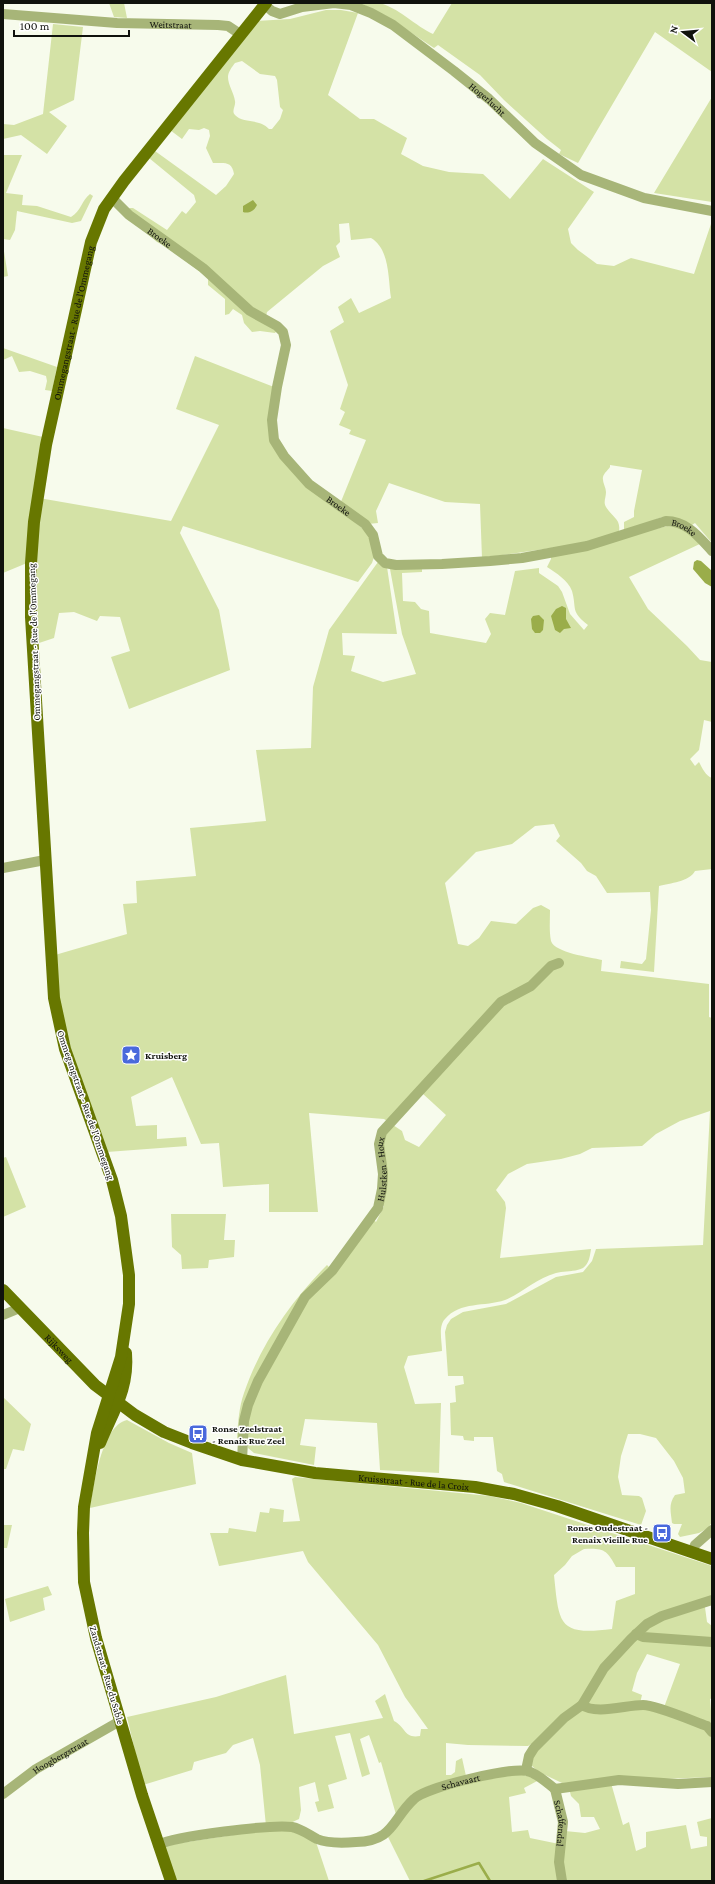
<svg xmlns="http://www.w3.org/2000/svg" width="715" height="1884" font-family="'Crimson Pro',serif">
<rect width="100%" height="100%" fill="#f7fbec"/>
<path fill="#d4e2a6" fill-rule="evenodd" d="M 109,3 L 124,3 L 127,18 L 114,17 Z
M 360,3 C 366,3 373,2 379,3 C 396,6 417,27 433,34 L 452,3 L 712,3 L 712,72 L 655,32 L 578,163 L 559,154 L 561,150 L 547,139 L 504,100 L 480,75 L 438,45 L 434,48 L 386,16 Z
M 326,10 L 341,10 L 358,13 L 328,95 L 360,119 L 374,119 L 407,138 L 401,154 L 423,166 L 449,172 L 483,174 L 510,199 L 543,159 L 594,192 L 568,229 L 571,243 L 578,250 L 597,264 L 614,266 L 631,258 L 694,274 L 712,221 L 712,543 L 695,523 L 692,525 L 662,517 L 624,532 L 624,522 L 634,517 L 634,511 L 642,470 L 610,465 L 610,467 C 608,470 604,473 603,477 C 602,482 606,487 606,492 C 606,498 603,502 606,507 C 612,517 621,519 619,531 L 616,534 L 572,545 L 482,558 L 480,504 L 445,502 L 389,483 L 376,511 L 378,523 L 368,524 L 340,504 L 366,440 L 349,434 L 351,430 L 339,425 L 345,412 L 340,409 L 348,385 L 330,331 L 344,322 L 338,307 L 351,298 L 359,313 L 391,298 C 388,279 390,249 371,238 L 351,240 L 349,223 L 339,224 L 340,242 L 336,246 L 340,257 L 323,266 L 267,312 L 265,321 L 278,329 L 275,333 L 260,331 L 252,332 L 244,323 L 242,315 L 233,309 L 229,314 L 225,315 L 225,299 L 208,285 L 208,278 L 166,246 L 157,242 L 123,213 L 130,208 L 133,208 L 167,230 L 182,211 L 186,214 L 196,202 L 194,195 L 149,158 L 155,151 L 216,195 L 226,186 L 234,174 C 232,161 225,163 213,163 L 206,148 L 210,136 L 209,130 L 204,128 L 199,130 L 189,129 L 182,139 L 170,130 L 256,21 L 290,19 ZM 242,61 L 260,74 L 275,76 L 277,80 L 280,107 L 283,110 L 280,119 L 272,129 L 269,129 C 259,118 243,124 235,115 C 231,111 236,106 235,101 C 234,93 228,85 228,77 C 228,72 232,67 235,63 Z
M 53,24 L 83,27 L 74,100 L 49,112 L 67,126 L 47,154 L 21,135 L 3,139 L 3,124 L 14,125 L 43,114 Z
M 712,97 L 712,202 L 654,193 Z
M 3,155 L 22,155 L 6,193 L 23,195 L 22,205 L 37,206 L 71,217 C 81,211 82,200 90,194 L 93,196 L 81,221 L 72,223 L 17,211 L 15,230 L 10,240 L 3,239 Z
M 3,245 L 8,276 L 3,277 Z
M 3,348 L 57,367 L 52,391 L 45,390 L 47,381 L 46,376 L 30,371 L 19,372 L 12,356 L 3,360 Z
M 195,356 L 274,387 L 270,438 L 344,513 L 368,533 L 374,557 L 372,563 L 358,582 L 183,526 L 180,533 L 219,610 L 230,670 L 129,709 L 111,657 L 130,651 L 120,617 L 100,616 L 97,621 L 74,612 L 59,613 L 54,638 L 39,643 L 32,584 L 39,498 L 171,521 L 219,425 L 176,409 Z
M 3,428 L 43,437 L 27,563 L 3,573 Z
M 667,526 L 680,527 L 702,543 L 629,577 L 648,609 L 687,646 L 700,660 L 712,662 L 712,722 L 704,720 L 699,750 L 690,759 L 695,766 L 699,762 C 702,768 706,776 712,778 L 712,869 L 695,871 C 689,882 670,883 659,886 L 654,972 L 620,968 L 621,961 L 642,964 L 646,959 L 651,910 L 650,892 L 607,893 L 596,876 L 587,871 L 581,863 L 556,841 L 560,836 L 554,824 L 535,826 L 512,844 L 476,852 L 445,883 L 458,944 L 468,946 L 479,938 L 491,921 L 516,924 L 533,908 L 541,905 L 550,910 C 550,920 549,931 551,941 C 555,953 590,957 602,960 L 601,971 L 709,984 L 709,1017 L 712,1018 L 712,1522 L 708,1528 L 699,1533 L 680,1537 L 678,1534 L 682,1524 L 674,1524 L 672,1523 C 671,1512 668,1505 675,1495 L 685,1493 L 683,1478 L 674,1461 L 656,1438 L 640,1434 L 628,1434 L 621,1456 L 618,1477 L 622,1495 L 639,1496 L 642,1498 L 646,1511 L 641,1525 L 504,1482 L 502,1474 L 497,1471 L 493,1437 L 474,1437 L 474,1441 L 464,1440 L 463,1436 L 451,1435 L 450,1403 L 456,1402 L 455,1386 L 464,1384 L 463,1376 L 448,1376 L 445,1332 L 447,1325 L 451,1319 L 463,1312 L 506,1304 L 556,1277 L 583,1272 L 592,1261 L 596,1249 L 703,1245 L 710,1111 L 680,1121 L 656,1134 L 642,1146 L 592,1148 L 580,1154 L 561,1159 L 527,1164 L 508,1174 L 496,1190 L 505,1202 L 506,1208 L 500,1258 L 591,1249 C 590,1256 589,1264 583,1268 C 575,1272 564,1271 556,1273 C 537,1278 522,1293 505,1300 C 485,1307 460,1301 445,1319 C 438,1326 442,1342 442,1351 L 408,1356 L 404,1367 L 415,1404 L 441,1403 L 439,1473 L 380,1470 L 377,1423 L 305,1419 L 300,1445 L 316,1447 L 314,1465 L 254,1453 L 248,1448 L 246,1430 L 256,1391 L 306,1300 L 373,1219 L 376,1222 L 384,1206 L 382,1205 L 381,1147 L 390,1123 L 384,1119 L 309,1113 L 318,1212 L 269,1212 L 269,1184 L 223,1187 L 219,1143 L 201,1144 L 172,1077 L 131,1097 L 136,1126 L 157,1125 L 157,1139 L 186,1137 L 187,1146 L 107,1152 L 69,1044 L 59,1007 L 55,955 L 127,934 L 123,904 L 137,903 L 136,881 L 196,876 L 190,828 L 266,821 L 256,750 L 311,748 L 313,687 L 329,630 L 378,562 L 387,567 L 397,634 L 342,633 L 343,655 L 355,656 L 351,671 L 383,682 L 416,674 L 402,634 L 390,569 L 422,567 L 422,572 L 402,573 L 403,601 L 415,602 L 421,609 L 429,611 L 430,633 L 486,643 L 491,634 L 485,619 L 490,613 L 505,615 L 515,571 L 539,568 L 539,573 L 558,586 L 562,592 L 570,614 L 584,630 L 588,625 C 570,611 577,609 572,591 C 568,580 556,573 547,567 L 551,559 L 551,556 ZM 422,1093 L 446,1115 L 419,1147 L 405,1140 L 402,1131 L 393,1125 Z
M 6,1157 L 26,1207 L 3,1217 L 3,1158 Z
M 171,1214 L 226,1214 L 224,1240 L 235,1240 L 234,1257 L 209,1260 L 208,1268 L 182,1269 L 181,1255 L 172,1247 Z
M 327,1265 L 330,1268 L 257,1377 L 241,1441 L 237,1438 C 238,1423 239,1407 244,1393 C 260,1345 292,1300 327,1265 Z
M 3,1397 L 31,1424 L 24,1451 L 13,1449 L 6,1469 L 3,1469 Z
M 127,1420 L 169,1443 L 192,1453 L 196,1484 L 90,1508 C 94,1486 101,1426 127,1420 Z
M 295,1477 L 490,1496 L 521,1503 L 712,1566 L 712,1596 L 704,1600 L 707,1622 L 712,1626 L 712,1698 L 710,1699 L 712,1723 L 663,1710 L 680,1664 L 647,1654 L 637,1673 L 632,1691 L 642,1695 L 639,1707 L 702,1726 L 712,1734 L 712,1777 L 562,1783 L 539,1772 L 532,1766 L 531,1744 L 528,1746 L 468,1745 L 446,1743 L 446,1775 L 451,1775 L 455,1772 L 456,1761 L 462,1758 L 466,1776 L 518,1773 L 539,1780 L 524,1788 L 526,1793 L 509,1797 L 512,1832 L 528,1830 L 530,1838 L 559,1844 L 560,1881 L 410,1881 L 388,1837 L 412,1804 L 431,1785 L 421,1790 L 397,1818 L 381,1762 L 379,1763 L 369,1735 L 360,1739 L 370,1774 L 362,1777 L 350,1733 L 335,1736 L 347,1779 L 328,1785 L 334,1808 L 318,1812 L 315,1802 L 319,1801 L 315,1782 L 299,1787 L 301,1810 L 299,1819 L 286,1825 L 266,1826 L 260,1765 L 253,1738 L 233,1745 L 226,1753 L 194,1762 L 192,1770 L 143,1785 L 127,1717 L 216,1697 L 286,1675 L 294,1734 L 383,1718 L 375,1701 L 385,1694 L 394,1721 C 406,1727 404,1739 420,1736 L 421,1729 L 428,1729 L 405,1697 L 378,1645 L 308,1562 L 303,1551 L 219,1566 L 210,1533 L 228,1533 L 229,1528 L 256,1532 L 260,1512 L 269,1513 L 270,1508 L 284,1510 L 283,1522 L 300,1521 L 292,1479 ZM 584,1549 C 604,1548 607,1550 616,1567 L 635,1567 L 635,1594 L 616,1601 L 612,1629 C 558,1636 559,1624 554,1575 L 565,1565 L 572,1556 Z
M 3,1525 L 12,1525 L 7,1548 L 3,1548 Z
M 48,1586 L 52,1595 L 43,1598 L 45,1610 L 10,1622 L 5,1599 Z
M 611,1783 L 623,1825 L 629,1822 L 636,1851 L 646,1847 L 646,1832 L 686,1825 L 691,1849 L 707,1846 L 707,1837 L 700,1836 L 697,1822 L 712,1818 L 712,1881 L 565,1881 L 561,1870 L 565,1831 L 585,1833 L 600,1829 L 594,1817 L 581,1817 L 579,1804 L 571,1796 L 569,1788 Z
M 280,1828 L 315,1839 L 329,1881 L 176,1881 L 165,1847 L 167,1845 Z"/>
<path fill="#9aad4a" d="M 253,200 L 257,205 C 255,210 249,214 243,212 L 243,206 Z
M 697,560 L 701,561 L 712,571 L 712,587 L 705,583 L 693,569 L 694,562 Z
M 562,606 L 566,608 L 566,619 L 571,628 L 564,629 L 560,633 L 555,630 L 551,616 L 556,609 Z
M 539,615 L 544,620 L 543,630 L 540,633 L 535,633 L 532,629 L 531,619 L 533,616 Z"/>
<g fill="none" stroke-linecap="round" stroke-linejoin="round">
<path stroke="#9aad4a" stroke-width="2.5" d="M 424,1881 L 479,1863 L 490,1881"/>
<g stroke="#a7b578" stroke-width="10">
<path id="s1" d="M 265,5 L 272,11 L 280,14 L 302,7 L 334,3 L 351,5 L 371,13 L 393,25 L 454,71 L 489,99 L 535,143 L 581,175 L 644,198 L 712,211"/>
<path id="s2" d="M 3,14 L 117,23 L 218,25 L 228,26 L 240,34"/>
<path id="s3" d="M 112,198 L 129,215 L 203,268 L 250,311 L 277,326 L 283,332 L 286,345 L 277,387 L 272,420 L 274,440 L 284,456 L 309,484 L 365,524 L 373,535 L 378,556 L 385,563 L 396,565 L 442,564 L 490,561 L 522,558 L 587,546 L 666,521 C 687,521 699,537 712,551"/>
<path d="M 3,868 L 45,860"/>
<path d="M 3,1315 L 20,1308"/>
<path id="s4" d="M 242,1460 L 244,1421 L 248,1405 L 258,1381 L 305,1297 L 332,1271 L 378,1208 L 382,1189 L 383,1174 L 379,1144 L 382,1132 L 501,1002 L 531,986 L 551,966 L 559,963"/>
<path d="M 692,1552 L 695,1545 L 712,1530"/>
<path d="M 636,1634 L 643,1637 L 712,1642"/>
<path d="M 582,1705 C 596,1715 626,1705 643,1705 C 656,1705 693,1721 707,1726 L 712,1732"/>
<path d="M 526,1770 L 529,1756 L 534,1748 L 564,1718 L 582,1705 L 604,1668 L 631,1639 L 647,1624 L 662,1616 L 712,1600"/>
<path d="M 555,1789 L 619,1780 L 678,1784 L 712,1782"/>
<path id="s5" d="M 555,1789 L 563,1822 L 559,1862 L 562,1881"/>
<path id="s6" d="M 3,1794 L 36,1769 L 120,1721"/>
<path id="s7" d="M 158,1845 C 175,1836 273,1824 292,1827 C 302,1829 309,1835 317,1839 C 329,1844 344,1843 356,1842 C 394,1841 392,1819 414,1799 C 426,1787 511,1767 527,1771 C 537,1773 547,1783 555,1789"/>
</g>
<g stroke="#677700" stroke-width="12">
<path id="s8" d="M 3,1290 L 95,1385 L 135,1415 L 164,1432 L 192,1443 L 242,1460 L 315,1473 L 475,1487 L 514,1494 L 557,1506 L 712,1559"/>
<path d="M 100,1443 C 113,1411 129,1389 126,1353"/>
<path id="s9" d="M 171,1881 L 142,1795 L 96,1638 L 84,1582 L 83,1533 L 84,1507 L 97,1433 L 121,1357 L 129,1304 L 129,1275 L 121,1216 L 112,1180 L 65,1049 L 54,998 L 31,617 L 31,563 L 34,522 L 46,445 L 91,242 L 104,209 L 124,181 L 266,3"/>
</g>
</g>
<defs>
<g id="sight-square" transform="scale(1)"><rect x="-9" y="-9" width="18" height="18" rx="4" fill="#4a69dc" stroke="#fff"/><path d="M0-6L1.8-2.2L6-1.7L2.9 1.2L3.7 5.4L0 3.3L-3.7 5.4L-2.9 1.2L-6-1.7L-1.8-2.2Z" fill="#fff"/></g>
<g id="bus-square" transform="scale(1)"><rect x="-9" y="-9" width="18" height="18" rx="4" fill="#4a69dc" stroke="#fff"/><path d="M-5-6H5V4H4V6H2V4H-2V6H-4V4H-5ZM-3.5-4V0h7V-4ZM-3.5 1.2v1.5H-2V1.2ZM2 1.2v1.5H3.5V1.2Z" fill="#fff"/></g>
</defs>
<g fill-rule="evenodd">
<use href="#sight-square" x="131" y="1055"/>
<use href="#bus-square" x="198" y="1434"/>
<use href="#bus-square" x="662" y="1533"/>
</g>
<g text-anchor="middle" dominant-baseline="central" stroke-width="3" stroke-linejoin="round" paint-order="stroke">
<g font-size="10" fill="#10120d" stroke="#fff">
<text stroke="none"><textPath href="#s2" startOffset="168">Weitstraat</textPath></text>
<text stroke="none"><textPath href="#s1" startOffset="257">Hogerlucht</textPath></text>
<text stroke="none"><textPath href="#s3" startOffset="62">Broeke</textPath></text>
<text stroke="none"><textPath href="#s9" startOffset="1592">Ommegangstraat - Rue de l'Ommegang</textPath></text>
<text stroke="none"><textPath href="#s3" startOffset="421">Broeke</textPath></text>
<text stroke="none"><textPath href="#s3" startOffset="804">Broeke</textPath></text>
<text transform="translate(34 642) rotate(-92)">Ommegangstraat - Rue de l'Ommegang</text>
<text transform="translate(86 1105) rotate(71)">Ommegangstraat - Rue de l'Ommegang</text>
<text stroke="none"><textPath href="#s4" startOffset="333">Hulstken - Houx</textPath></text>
<text stroke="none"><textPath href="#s8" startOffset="81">Rijksweg</textPath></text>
<text stroke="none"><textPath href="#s8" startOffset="472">Kruisstraat - Rue de la Croix</textPath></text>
<text transform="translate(107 1675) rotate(74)">Zandstraat - Rue du Sable</text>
<text stroke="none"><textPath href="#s6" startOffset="69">Hoogbergstraat</textPath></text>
<text stroke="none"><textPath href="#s7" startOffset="329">Schavaart</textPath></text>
<text stroke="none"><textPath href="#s5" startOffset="35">Schaffendal</textPath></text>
</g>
<g font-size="10" font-weight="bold" fill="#10120d" stroke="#fff" text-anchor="start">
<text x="145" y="1055">Kruisberg</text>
<text x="212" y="1428">Ronse Zeelstraat<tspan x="212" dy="12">- Renaix Rue Zeel</tspan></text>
<text x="648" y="1527" text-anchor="end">Ronse Oudestraat -<tspan x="648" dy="12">Renaix Vieille Rue</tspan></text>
</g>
</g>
<rect width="715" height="1884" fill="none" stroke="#10120d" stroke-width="8"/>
<g transform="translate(683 32) rotate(286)" stroke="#ffffff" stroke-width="3" paint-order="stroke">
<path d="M0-3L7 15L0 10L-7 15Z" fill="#10120d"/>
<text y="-6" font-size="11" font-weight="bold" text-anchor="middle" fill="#10120d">N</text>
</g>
<path d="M14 30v6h115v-6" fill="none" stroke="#10120d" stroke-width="2"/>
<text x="20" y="30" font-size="12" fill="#10120d" stroke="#ffffff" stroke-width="3" paint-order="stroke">100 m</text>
</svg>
